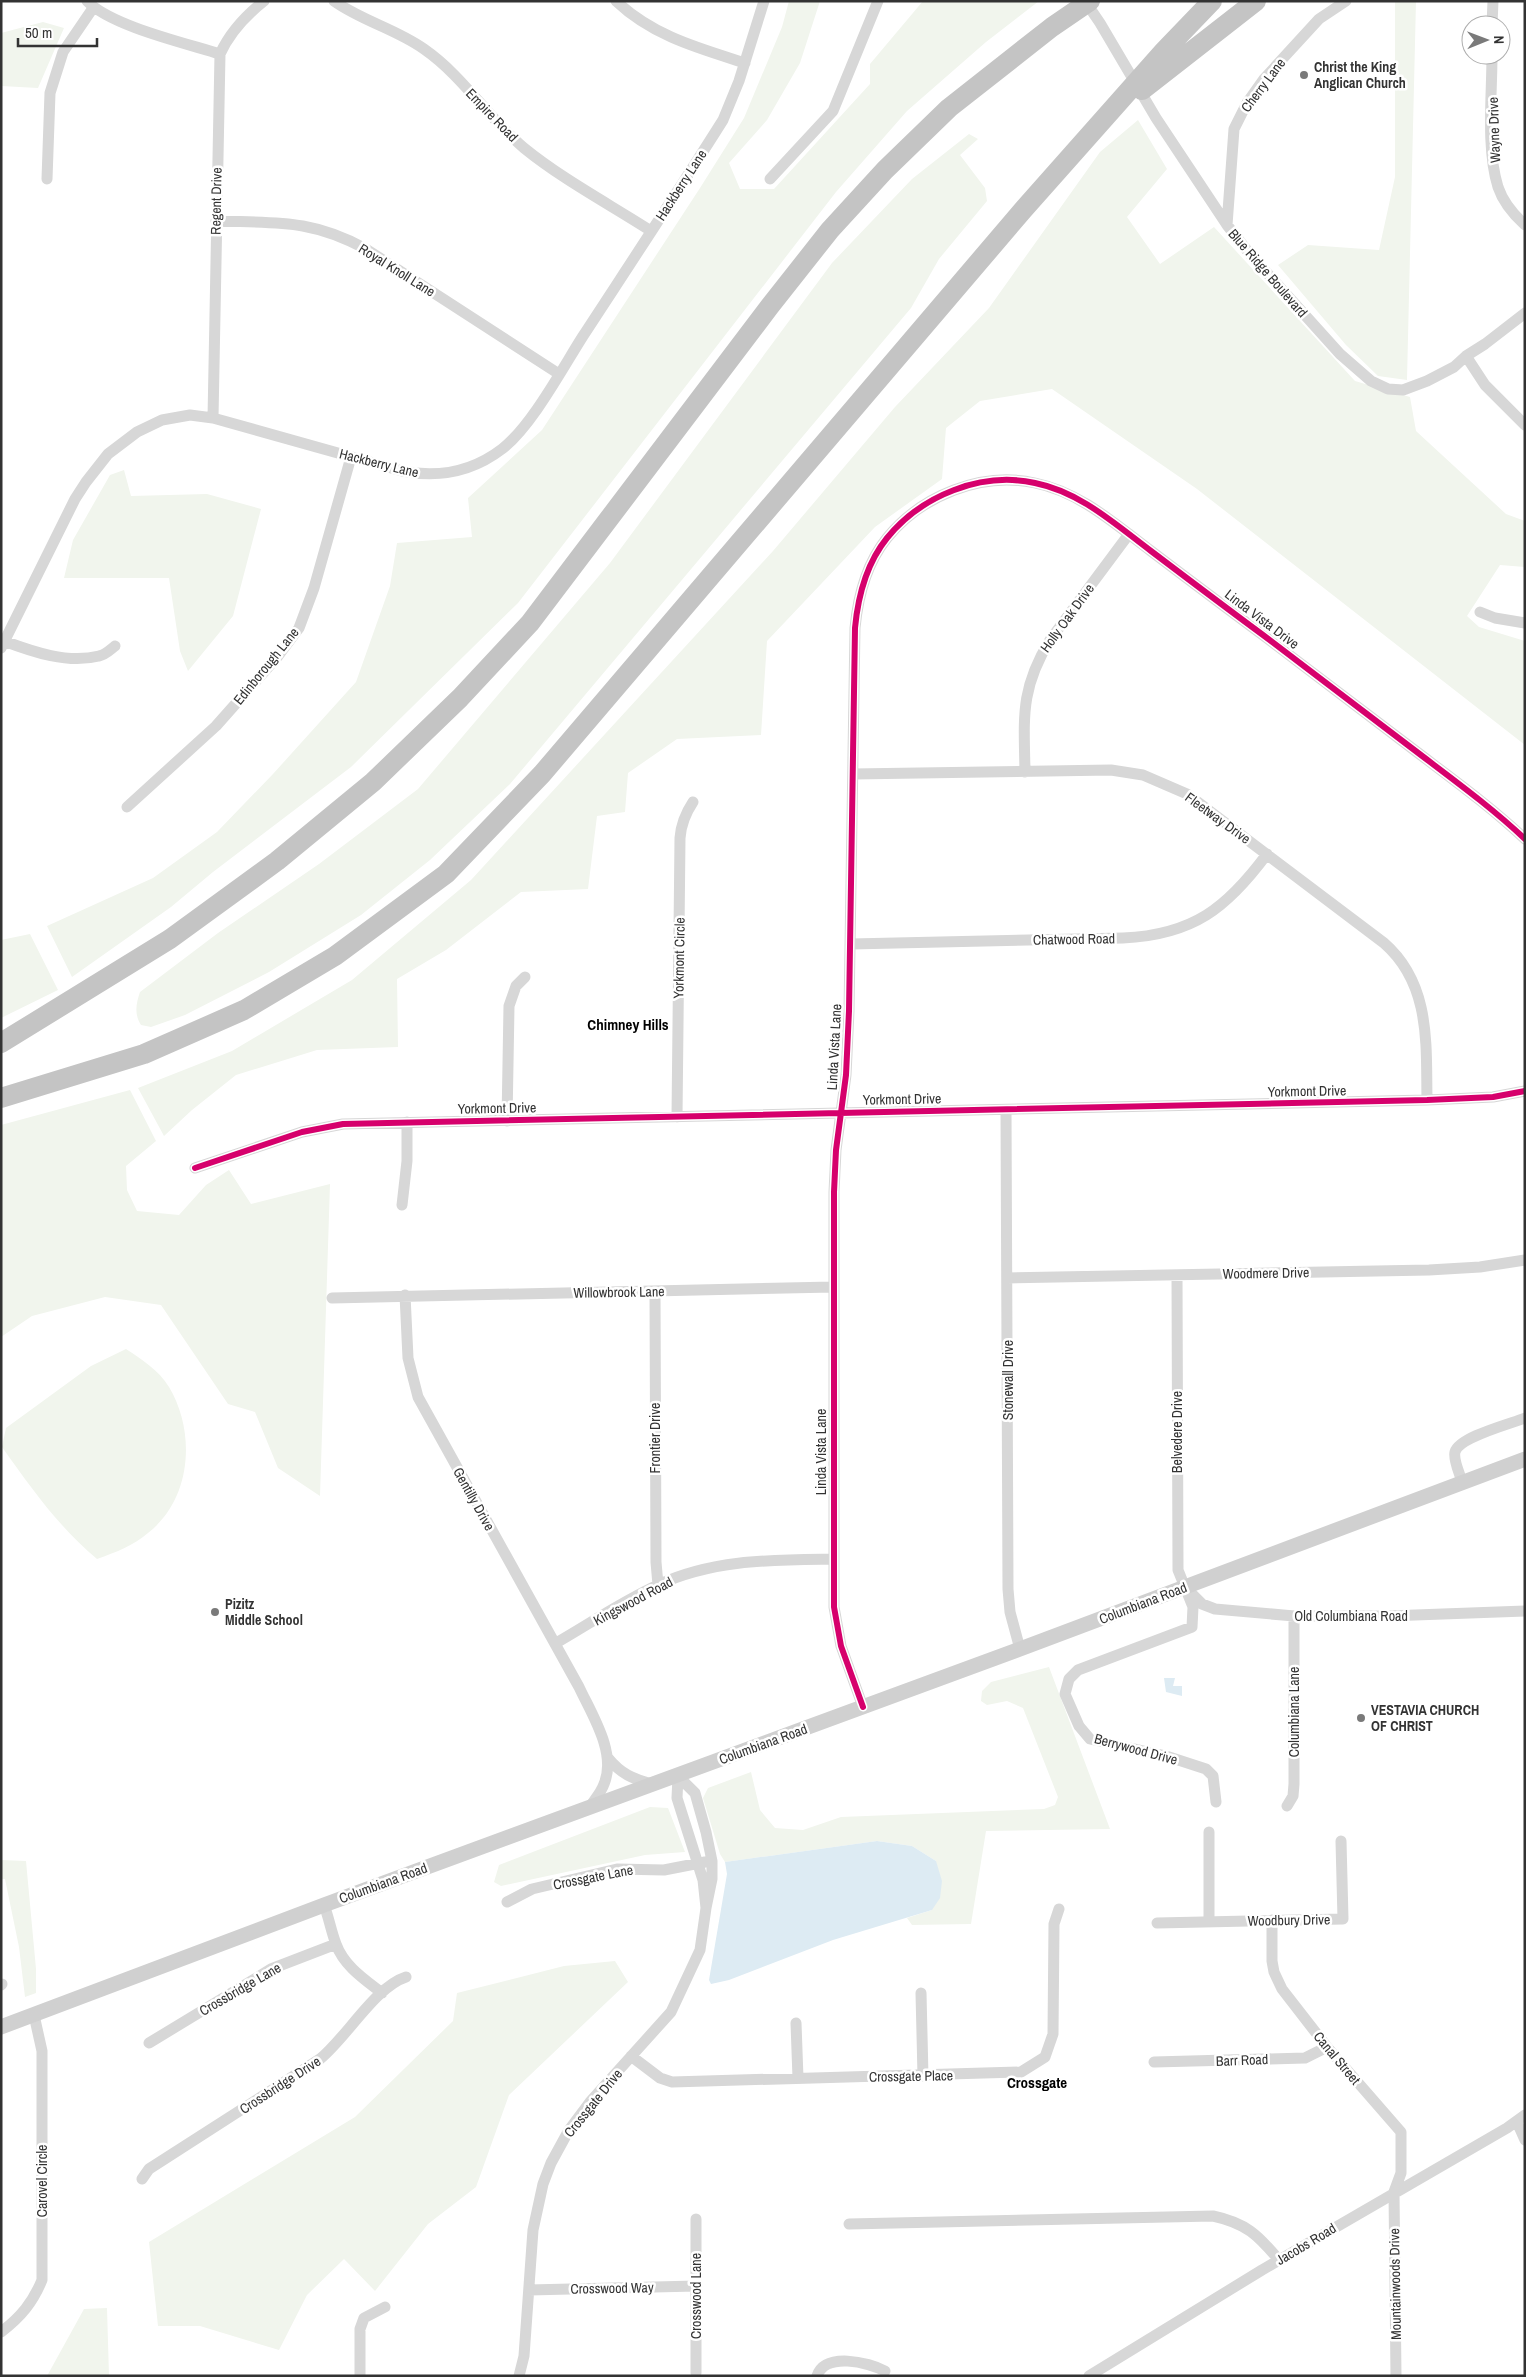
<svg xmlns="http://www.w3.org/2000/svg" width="1526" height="2377" font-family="'Archivo Narrow',sans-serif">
<rect width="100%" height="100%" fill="#fff"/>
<path fill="#f1f5ed" d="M 789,1 L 820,1 L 800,63 L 767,120 L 729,163 L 740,189 L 774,189 L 870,84 L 870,64 L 923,1 L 1039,1 L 986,42 L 907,111 L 836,192 L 518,603 L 351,767 L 213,872 L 171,907 L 72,977 L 47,926 L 153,878 L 217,832 L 273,774 L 356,682 L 390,586 L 397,543 L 472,537 L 468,498 L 542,430 L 700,188 L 744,118 L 782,27 Z
M 1395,1 L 1416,1 L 1407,380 L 1378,376 L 1346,345 L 1278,265 L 1308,245 L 1379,250 L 1395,177 Z
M 43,22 L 64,28 L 38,88 L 1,86 L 1,33 Z
M 1138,120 L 1167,169 L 1127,217 L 1160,264 L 1214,227 L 1355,381 L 1410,397 L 1416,431 L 1506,514 L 1525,521 L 1525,567 L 1500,565 L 1467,616 L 1479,627 L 1525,641 L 1525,745 L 1197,489 L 1052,389 L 980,401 L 946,428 L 942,479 L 875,527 L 767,641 L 761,735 L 677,739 L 628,773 L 625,812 L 597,816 L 588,889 L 521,892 L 446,950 L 397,979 L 398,1047 L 317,1050 L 236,1075 L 192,1110 L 164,1136 L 138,1088 L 232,1051 L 352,980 L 471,880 L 773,551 L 895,407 L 989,308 L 1100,152 Z
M 969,134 L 978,139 L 960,155 L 985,188 L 987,201 L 939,259 L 911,308 L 510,784 L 430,860 L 361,915 L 269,972 L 185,1015 L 151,1027 L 141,1025 C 134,1014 136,1004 140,992 L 218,933 L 319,864 L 418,789 L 610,563 L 832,263 L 912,179 Z
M 124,470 L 131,496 L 207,494 L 261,509 L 233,616 L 188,671 L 180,651 L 169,578 L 64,578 L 73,540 L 110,475 Z
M 30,934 L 58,990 L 1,1018 L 1,940 Z
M 130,1090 L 156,1141 L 126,1166 L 127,1190 L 137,1211 L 179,1215 L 206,1185 L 229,1170 L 251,1204 L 330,1184 L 320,1496 L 278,1468 L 255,1412 L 228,1404 L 161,1305 L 105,1297 L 32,1316 L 1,1337 L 1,1125 Z
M 126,1349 C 141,1359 159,1370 169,1387 C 196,1432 192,1499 148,1533 C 133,1546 116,1552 97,1559 C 57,1525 32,1489 2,1447 L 6,1428 L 91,1366 Z
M 1049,1667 L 1110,1829 L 986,1831 L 971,1924 L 912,1925 L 907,1918 L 932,1910 L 936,1861 L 912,1846 L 877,1841 L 725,1862 L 720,1854 L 703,1798 L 708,1788 L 751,1772 L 760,1810 L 775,1828 L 803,1830 L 841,1817 L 1044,1809 L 1055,1805 L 1058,1797 L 1023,1708 L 1007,1701 L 987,1705 L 981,1701 L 982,1691 L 991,1682 Z
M 650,1807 L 668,1808 L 685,1852 L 645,1855 L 501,1886 L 494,1882 L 499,1865 Z
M 1,1860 L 26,1861 L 36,1969 L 36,1993 L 25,1997 L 19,1947 L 5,1879 L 1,1879 Z
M 615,1961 L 628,1982 L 509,2095 L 476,2187 L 428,2224 L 375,2291 L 344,2259 L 307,2295 L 279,2350 L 200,2326 L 158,2326 L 149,2242 L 355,2117 L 453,2021 L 457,1993 L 564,1966 Z
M 107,2308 L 109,2376 L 47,2376 L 84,2309 Z"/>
<path fill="#ddebf3" d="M 1164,1678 L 1175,1678 L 1173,1686 L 1182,1686 L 1182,1696 L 1166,1692 Z
M 877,1841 L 912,1846 L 936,1861 L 942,1881 L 940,1898 L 932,1910 L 833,1940 L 729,1980 L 711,1984 L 709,1980 L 727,1874 L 725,1862 Z"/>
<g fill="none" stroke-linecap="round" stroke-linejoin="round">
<path stroke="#d7d7d7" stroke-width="11" d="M 87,1 C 111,26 185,43 220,54
M 334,1 C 362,21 396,29 424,49 C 463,76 488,118 524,148 C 562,179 609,204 651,231
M 616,1 C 653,36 698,48 745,63
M 1085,1 L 1100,23 L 1156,118 L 1227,225 L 1249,253 L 1340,354 L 1371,381 L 1388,389 L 1403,390 L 1427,381 L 1454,367 L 1466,356 L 1485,344 L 1525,313
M 1492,25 L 1493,1
M 1492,55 C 1492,96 1486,148 1498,187 C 1503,202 1514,215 1525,225
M 47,179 L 50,93 L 63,52 L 93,8
M 770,179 L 833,111 L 878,1
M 216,221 C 277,223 311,219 366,249 L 559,374
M 1227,225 L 1234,129 L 1247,103 L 1264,79 L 1319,19 L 1346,1
M 1466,356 L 1485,385 L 1525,425
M 213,418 L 220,54 C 230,32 245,16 264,1
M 1480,612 L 1495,618 L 1525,623
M 4,641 C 33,652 68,664 99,656 C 105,655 110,650 115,646
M 1,648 L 75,499 L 86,482 L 108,454 L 137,432 L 162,420 L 190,415 L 213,418 L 402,471 C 438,478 472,472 502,449 C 531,427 562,369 583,336 C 630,264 677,193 723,120 L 739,81 L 764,1
M 1025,772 C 1024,717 1020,689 1050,640 L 1129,534
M 853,774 L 1111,770 L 1143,775 L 1187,794 L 1384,943 C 1431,984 1426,1044 1427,1100
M 127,807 L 216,726 L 278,656 L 299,628 L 314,588 L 351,457
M 851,944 L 1123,938 C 1193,935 1227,908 1267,854
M 1006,1110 L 1008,1589 L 1010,1612 L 1020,1649
M 677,1117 L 680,838 C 681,824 685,814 693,802
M 507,1121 L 509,1006 L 516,986 L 525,977
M 195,1168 L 302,1132 L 343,1124 L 1427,1100 L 1493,1097 L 1525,1091
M 402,1205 L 407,1161 L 407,1122
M 1177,1275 L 1178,1570 L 1193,1607 L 1192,1627 L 1078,1670 L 1069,1679 L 1065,1694 L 1079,1726 L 1090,1739 L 1166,1756 L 1206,1769 L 1213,1776 L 1216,1802
M 1007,1278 L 1429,1270 L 1480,1267 L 1525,1260
M 655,1291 L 656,1562 L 658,1585
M 405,1295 L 408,1358 L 418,1397 L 579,1687 C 592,1715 617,1753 604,1784 C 601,1793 594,1800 589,1808
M 332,1298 L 833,1287
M 1462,1482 C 1460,1474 1453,1460 1455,1452 C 1459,1437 1510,1424 1525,1418
M 1190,1592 L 1202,1604 L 1215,1609 L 1294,1616 L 1388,1616 L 1525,1611
M 556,1643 C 589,1624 623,1601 658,1585 C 714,1559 774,1560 834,1559
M 863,1707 L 841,1646 L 834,1607 L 834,1192 L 836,1150 L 846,1075 L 849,1011 L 855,628 C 858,596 866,564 887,538 C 921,496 981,471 1035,483 C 1080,492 1115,524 1151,551 C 1188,579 1225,607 1263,635 C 1313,673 1363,711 1413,749 C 1451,778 1490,806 1525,839
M 608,1758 C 621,1774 633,1779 652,1784
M 678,1776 L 695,1793 L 706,1832 L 712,1861 L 712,1879 L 706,1908 L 703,1880 L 677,1798 Z
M 1287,1806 L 1293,1796 L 1294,1784 L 1294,1616
M 507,1902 L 532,1889 L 617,1869 L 664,1870 L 705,1862
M 324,1905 C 329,1918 331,1931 336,1944 C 344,1966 364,1979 382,1993
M 1272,1920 L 1272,1961 L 1274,1972 L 1282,1989 L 1327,2047 L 1401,2132 L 1401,2173 L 1394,2192 L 1396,2376
M 1209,1922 L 1209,1832
M 1157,1923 L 1343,1919 L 1341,1841
M 1,1985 L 2,1984
M 921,1993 L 923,2076
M 796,2023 L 798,2078
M 149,2043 L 271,1969 L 336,1944
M 631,2056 L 660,2078 L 672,2082 L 1021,2072 L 1045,2057 L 1053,2034 L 1054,1924 L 1059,1909
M 1154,2062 L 1305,2058 L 1327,2047
M 1517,2122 L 1525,2140
M 142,2179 L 149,2169 L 320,2059 C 347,2037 375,1987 406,1977
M 849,2224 L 1213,2216 C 1246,2223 1258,2235 1279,2260
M 529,2290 L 696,2286
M 1,2332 C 21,2317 33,2302 42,2280 L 42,2051 L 34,2015
M 696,2373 L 696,2219
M 360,2376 L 360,2329 L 364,2318 L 385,2307
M 519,2376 L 524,2356 L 533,2230 L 543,2184 L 551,2163 L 569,2130 L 590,2102 L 671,2012 L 700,1950 L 706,1908
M 817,2376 C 825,2352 868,2362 885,2371
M 1089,2376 L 1262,2270 L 1507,2128 L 1525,2115"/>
<path stroke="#d0d0d0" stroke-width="15" d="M 1,2027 L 324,1905 L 1020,1649 L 1525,1459"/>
<path stroke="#c4c4c4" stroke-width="20" d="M 1142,90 L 1256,1
M 1,1043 L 170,939 L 277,861 L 373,782 L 460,698 L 530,623 L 770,306 L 830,230 L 885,170 L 949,108 L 1052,27 L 1090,1
M 1,1098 L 144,1054 L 244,1010 L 335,956 L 446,874 L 542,774 L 1023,210 L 1164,51 L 1212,1"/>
<g stroke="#fff" stroke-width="9">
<path id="cycleway" d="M 195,1168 L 302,1132 L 343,1124 L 1427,1100 L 1493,1097 L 1525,1091
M 863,1707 L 841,1646 L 834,1607 L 834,1192 L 836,1150 L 846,1075 L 849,1011 L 855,628 C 858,596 866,564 887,538 C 921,496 981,471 1035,483 C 1080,492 1115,524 1151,551 C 1188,579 1225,607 1263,635 C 1313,673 1363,711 1413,749 C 1451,778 1490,806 1525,839"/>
</g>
<use href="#cycleway" stroke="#d6006c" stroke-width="6"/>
</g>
<g fill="#7a7a7a" stroke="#fff" stroke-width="2">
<circle cx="1304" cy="75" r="5"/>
<circle cx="215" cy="1612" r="5"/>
<circle cx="1361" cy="1718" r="5"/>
</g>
<g text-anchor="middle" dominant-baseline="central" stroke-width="5" stroke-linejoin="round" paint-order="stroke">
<g font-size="14" font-weight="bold" fill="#333" stroke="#fff" text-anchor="start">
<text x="1314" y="67">Christ the King<tspan x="1314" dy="16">Anglican Church</tspan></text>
<text x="225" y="1604">Pizitz<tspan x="225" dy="16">Middle School</tspan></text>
<text x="1371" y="1710">VESTAVIA CHURCH<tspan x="1371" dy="16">OF CHRIST</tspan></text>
</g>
<g font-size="14" fill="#333" stroke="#fff">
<text transform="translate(1263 85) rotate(-53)">Cherry Lane</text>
<text transform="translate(492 115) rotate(46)">Empire Road</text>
<text transform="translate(1494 130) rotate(-92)">Wayne Drive</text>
<text transform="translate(681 185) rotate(-57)">Hackberry Lane</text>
<text transform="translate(216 201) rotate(-89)">Regent Drive</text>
<text transform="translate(397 270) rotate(32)">Royal Knoll Lane</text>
<text transform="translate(1268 273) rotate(49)">Blue Ridge Boulevard</text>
<text transform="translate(379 463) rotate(14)">Hackberry Lane</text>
<text transform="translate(1067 618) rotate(-54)">Holly Oak Drive</text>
<text transform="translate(1262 619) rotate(37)">Linda Vista Drive</text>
<text transform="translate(266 666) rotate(-51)">Edinborough Lane</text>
<text transform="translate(1218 818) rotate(36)">Fleetway Drive</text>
<text transform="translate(1074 939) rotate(-1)">Chatwood Road</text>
<text transform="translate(679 958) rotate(-89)">Yorkmont Circle</text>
<text transform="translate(834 1047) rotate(-87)">Linda Vista Lane</text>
<text transform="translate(1307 1091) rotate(-1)">Yorkmont Drive</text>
<text transform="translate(902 1099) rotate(-1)">Yorkmont Drive</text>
<text transform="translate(497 1108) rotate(-1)">Yorkmont Drive</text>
<text transform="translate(1266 1273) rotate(-1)">Woodmere Drive</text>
<text transform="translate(619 1292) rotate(-1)">Willowbrook Lane</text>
<text transform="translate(1008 1380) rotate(-90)">Stonewall Drive</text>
<text transform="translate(1177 1432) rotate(-90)">Belvedere Drive</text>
<text transform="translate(655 1438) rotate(-90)">Frontier Drive</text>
<text transform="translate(821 1452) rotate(-90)">Linda Vista Lane</text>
<text transform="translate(474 1499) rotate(61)">Gentilly Drive</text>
<text transform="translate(633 1601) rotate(-28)">Kingswood Road</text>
<text transform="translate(1143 1603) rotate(-21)">Columbiana Road</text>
<text x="1351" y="1616">Old Columbiana Road</text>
<text transform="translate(1294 1712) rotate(-90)">Columbiana Lane</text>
<text transform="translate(763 1744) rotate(-20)">Columbiana Road</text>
<text transform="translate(1136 1749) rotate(15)">Berrywood Drive</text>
<text transform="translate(593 1877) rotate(-11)">Crossgate Lane</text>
<text transform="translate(383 1883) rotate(-20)">Columbiana Road</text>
<text transform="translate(1289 1920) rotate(-1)">Woodbury Drive</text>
<text transform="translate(240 1989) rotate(-30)">Crossbridge Lane</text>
<text transform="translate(1337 2058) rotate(50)">Canal Street</text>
<text transform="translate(1242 2060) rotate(-2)">Barr Road</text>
<text transform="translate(911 2076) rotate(-1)">Crossgate Place</text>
<text transform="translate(280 2085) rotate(-33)">Crossbridge Drive</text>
<text transform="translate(593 2103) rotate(-51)">Crossgate Drive</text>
<text transform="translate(42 2181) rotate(-90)">Carovel Circle</text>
<text transform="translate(1306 2244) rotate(-31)">Jacobs Road</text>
<text transform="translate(1395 2284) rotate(-91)">Mountainwoods Drive</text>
<text transform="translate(612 2288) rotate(-1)">Crosswood Way</text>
<text transform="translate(696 2296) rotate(-90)">Crosswood Lane</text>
</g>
<g font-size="15" font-weight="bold" fill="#000" stroke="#fff">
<text x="628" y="1024">Chimney Hills</text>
<text x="1037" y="2082">Crossgate</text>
</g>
</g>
<rect width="1526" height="2377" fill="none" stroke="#333333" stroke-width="5"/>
<g transform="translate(1486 40) rotate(89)"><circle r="24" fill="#ffffff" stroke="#adadad"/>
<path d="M0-4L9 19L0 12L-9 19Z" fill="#7a7a7a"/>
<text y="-8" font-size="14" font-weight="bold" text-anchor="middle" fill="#333333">N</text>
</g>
<path d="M18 38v8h79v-8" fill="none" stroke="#333333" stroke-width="2.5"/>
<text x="25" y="38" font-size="15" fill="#333333" stroke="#ffffff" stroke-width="4" paint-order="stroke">50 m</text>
</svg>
